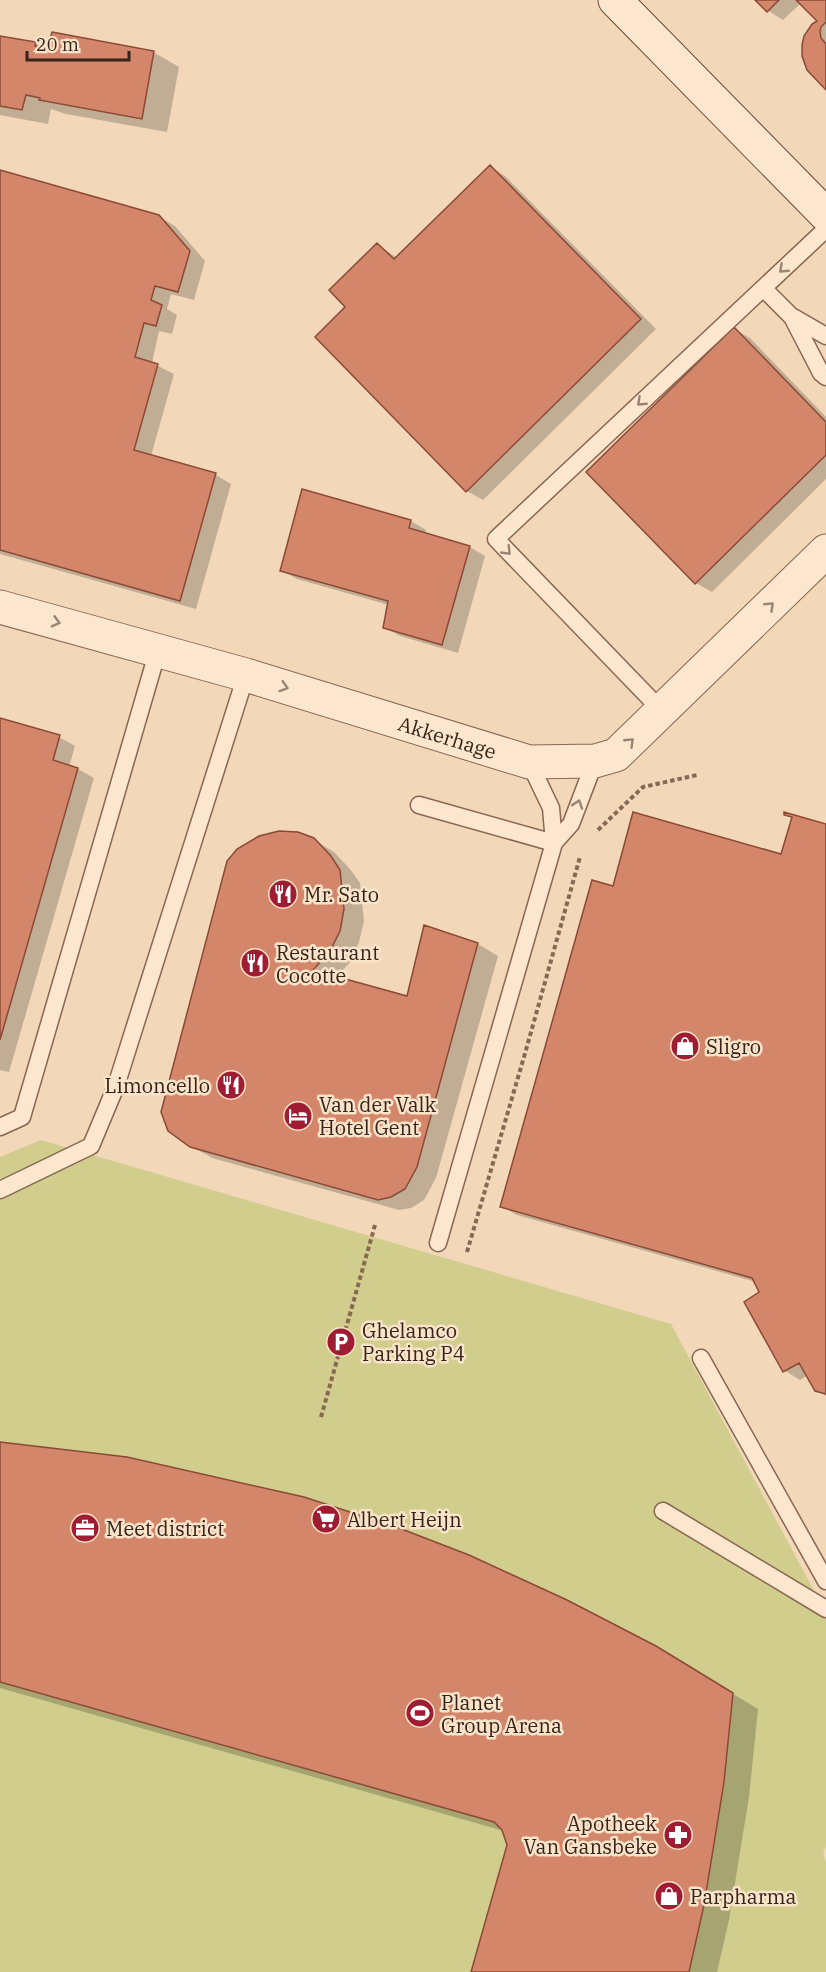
<svg xmlns="http://www.w3.org/2000/svg" width="826" height="1972" font-family="'IBM Plex Serif',serif">
<rect width="100%" height="100%" fill="#f2d8b9"/>
<path fill="#d0cd8d" d="M 41,1140 L 671,1324 L 826,1613 L 826,1847 L 823,1853 L 826,1862 L 826,1972 L 0,1972 L 0,1157 Z"/>
<path fill="#0003" d="M 757,0 L 826,0 L 826,88 L 819,21 L 801,3 L 783,20 L 767,10 Z
M 0,37 L 35,44 L 43,48 L 153,52 L 179,67 L 167,132 L 66,114 L 51,109 L 48,124 L 0,115 Z
M 490,167 L 505,176 L 656,329 L 483,500 L 467,491 L 347,307 L 378,245 L 397,258 Z
M 0,171 L 158,216 L 175,226 L 205,261 L 194,300 L 171,294 L 167,309 L 177,315 L 172,334 L 159,331 L 152,363 L 174,374 L 151,456 L 216,475 L 231,484 L 196,609 L 0,554 Z
M 734,329 L 750,338 L 826,417 L 826,479 L 712,592 L 696,583 Z
M 411,521 L 426,530 L 425,535 L 470,547 L 485,556 L 458,653 L 400,636 L 384,627 L 389,605 L 297,579 L 281,570 Z
M 0,720 L 59,737 L 75,746 L 69,767 L 78,769 L 94,778 L 9,1072 L 0,1070 Z
M 826,826 L 826,1396 L 816,1390 L 808,1375 L 800,1380 L 784,1370 L 761,1293 L 756,1282 L 517,1215 L 501,1206 L 614,888 L 783,856 Z
M 314,840 L 334,852 L 350,869 L 360,883 L 364,921 L 359,942 L 350,962 L 336,978 L 408,998 L 425,927 L 478,944 L 498,956 L 436,1178 L 424,1200 L 411,1208 L 399,1210 L 212,1158 L 191,1146 Z
M 0,1443 L 682,1663 L 758,1709 L 749,1797 L 729,1920 L 717,1972 L 472,1972 L 508,1845 L 504,1831 L 0,1688 Z"/>
<path fill="#d4866b" stroke="#8b4a36" stroke-width="1.5" d="M 755,0 L 779,0 L 767,12 Z
M 796,0 L 826,0 L 826,22 L 821,27 L 820,32 L 821,38 L 826,44 L 826,90 L 807,70 L 802,56 L 802,45 L 804,36 L 812,24 L 817,21 Z
M 52,32 L 154,51 L 142,119 L 39,100 L 40,98 L 26,95 L 22,110 L 0,106 L 0,36 L 36,42 L 35,46 L 48,47 Z
M 490,165 L 641,319 L 466,492 L 315,337 L 345,307 L 329,290 L 377,243 L 394,259 Z
M 0,170 L 159,215 L 190,251 L 178,292 L 155,286 L 151,300 L 162,305 L 156,326 L 144,323 L 135,357 L 158,364 L 134,450 L 216,473 L 180,601 L 0,550 Z
M 734,327 L 826,422 L 826,455 L 695,584 L 586,472 Z
M 302,489 L 411,520 L 409,528 L 470,546 L 442,645 L 383,628 L 388,601 L 280,571 Z
M 0,718 L 60,735 L 53,760 L 78,768 L 0,1040 Z
M 633,812 L 781,854 L 792,817 L 784,815 L 784,812 L 826,824 L 826,1394 L 815,1391 L 799,1363 L 783,1372 L 744,1302 L 759,1292 L 752,1278 L 500,1207 L 592,880 L 613,886 Z
M 279,831 L 298,832 L 314,838 L 331,856 L 340,870 L 344,909 L 340,931 L 330,951 L 313,970 L 407,996 L 424,925 L 478,943 L 417,1167 L 405,1189 L 391,1197 L 378,1200 L 190,1147 L 168,1131 L 161,1112 L 227,861 L 237,849 L 259,836 Z
M 0,1442 L 127,1457 L 304,1497 L 399,1528 L 469,1555 L 567,1600 L 656,1646 L 733,1693 L 724,1782 L 704,1905 L 689,1972 L 471,1972 L 507,1845 L 502,1830 L 494,1822 L 0,1682 Z"/>
<g fill="none" stroke-linecap="round" stroke-linejoin="round">
<g stroke="#896752" stroke-width="19">
<path id="lane" d="M 763,288 L 792,317 L 821,373 L 826,377
M 793,317 L 826,336
M 662,711 L 496,539 L 826,229
M 419,805 L 554,843
M 554,843 L 571,824 L 595,761
M 0,1127 L 22,1117 L 158,650
M 0,1190 L 91,1146 L 116,1086 L 246,675
M 438,1243 L 554,843 L 551,808 L 529,762
M 701,1358 L 826,1581
M 663,1511 L 826,1609"/>
</g>
<g stroke="#896752" stroke-width="35">
<g id="street">
<path id="s1" d="M 0,607 L 246,675 L 529,762 L 595,761 L 616,755 L 826,551"/>
</g>
</g>
<g stroke="#6b4836" stroke-width="35">
<path id="secondary" d="M 615,0 L 826,215"/>
</g>
<path stroke="#896752" stroke-width="4" stroke-dasharray="4.5 3" stroke-linecap="butt" d="M 598,830 L 643,787 L 697,775
M 467,1252 L 526,1050 L 580,857
M 321,1417 L 375,1225"/>
<use href="#lane" stroke="#fce6cd" stroke-width="16"/>
<use href="#street" stroke="#fce6cd" stroke-width="33"/>
<use href="#secondary" stroke="#fce6cd" stroke-width="33"/>
</g>
<defs><path id="oneway-chevron" d="M-2-3.5L2.5 0L-2 3.5" fill="none" stroke-width="1.6" stroke-linecap="round" stroke-linejoin="round" transform="scale(1.5)"/></defs>
<g stroke="#9a8473">
<use href="#oneway-chevron" transform="translate(783 269) rotate(137)"/>
<use href="#oneway-chevron" transform="translate(641 402) rotate(137)"/>
<use href="#oneway-chevron" transform="translate(507 551) rotate(46)"/>
<use href="#oneway-chevron" transform="translate(770 606) rotate(-44)"/>
<use href="#oneway-chevron" transform="translate(56 622) rotate(15)"/>
<use href="#oneway-chevron" transform="translate(284 687) rotate(17)"/>
<use href="#oneway-chevron" transform="translate(630 742) rotate(-44)"/>
<use href="#oneway-chevron" transform="translate(578 804) rotate(-71)"/>
</g>
<defs>
<g id="restaurant-disc" transform="scale(1.5)"><circle r="9.5" fill="#9e1d32" stroke="#f9e3c9"/><path d="M-5-6h1v4h1v-4h1v4h1v-4h1v5L-1.5 .5V6h-2V.5L-5-1ZM5-6V6H3V1.5H1.5Q1.5-4 5-6Z" fill="#fff"/></g>
<g id="shop-disc" transform="scale(1.5)"><circle r="9.5" fill="#9e1d32" stroke="#f9e3c9"/><path d="M-5-2.5h2.3a2.7 3.5 0 0 1 5.4 0H5L5.5 6h-11ZM-1.5-2.5h3a1.5 2.3 0 0 0-3 0Z" fill="#fff"/></g>
<g id="hotel-disc" transform="scale(1.5)"><circle r="9.5" fill="#9e1d32" stroke="#f9e3c9"/><path d="M-6-4.5h1.5V1H6V5H4.5V3h-9V5H-6ZM-4 0a1.8 1.8 0 1 1 3.6 0ZM.5 0V-2.5h3Q6-2.5 6 0Z" fill="#fff"/></g>
<g id="parking-disc" transform="scale(1.5)"><circle r="9.5" fill="#9e1d32" stroke="#f9e3c9"/><path d="M-3.5-5.5H1a3.5 3.5 0 0 1 0 7H-1V5.5H-3.5ZM-1-3.4V-.6H.8a1.4 1.4 0 0 0 0-2.8Z" fill="#fff"/></g>
<g id="supermarket-disc" transform="scale(1.5)"><circle r="9.5" fill="#9e1d32" stroke="#f9e3c9"/><path d="M-6-5.5h2.5l.6 2H6L4.5 2H-2.5L-4.4-4H-6ZM-1.5 3.2a1.3 1.3 0 1 0 .1 0ZM3 3.2a1.3 1.3 0 1 0 .1 0Z" fill="#fff"/></g>
<g id="office-disc" transform="scale(1.5)"><circle r="9.5" fill="#9e1d32" stroke="#f9e3c9"/><path d="M-6-3h4V-5.5h4V-3h4V5H-6ZM-1-4.5V-3h2v-1.5ZM-6 0V1H6V0Z" fill="#fff"/></g>
<g id="stadium-disc" transform="scale(1.5)"><circle r="9.5" fill="#9e1d32" stroke="#f9e3c9"/><path d="M0-5a6.5 5 0 1 0 0 10a6.5 5 0 1 0 0-10ZM-3.5-1.8h7v3.6h-7Z" fill="#fff"/></g>
<g id="pharmacy-disc" transform="scale(1.5)"><circle r="9.5" fill="#9e1d32" stroke="#f9e3c9"/><path d="M-2-6h4v4h4v4h-4v4h-4v-4h-4v-4h4Z" fill="#fff"/></g>
</defs>
<g fill-rule="evenodd">
<use href="#restaurant-disc" x="283" y="894"/>
<use href="#restaurant-disc" x="255" y="963"/>
<use href="#shop-disc" x="685" y="1046"/>
<use href="#restaurant-disc" x="231" y="1085"/>
<use href="#hotel-disc" x="298" y="1116"/>
<use href="#parking-disc" x="341" y="1342"/>
<use href="#supermarket-disc" x="326" y="1519"/>
<use href="#office-disc" x="85" y="1528"/>
<use href="#stadium-disc" x="420" y="1713"/>
<use href="#pharmacy-disc" x="678" y="1835"/>
<use href="#shop-disc" x="669" y="1896"/>
</g>
<g text-anchor="middle" dominant-baseline="central" stroke-width="5" stroke-linejoin="round" paint-order="stroke">
<g font-size="20" fill="#372319" stroke="#f9e3c9">
<text stroke="none"><textPath href="#s1" startOffset="466">Akkerhage</textPath></text>
</g>
<g font-size="20" fill="#372319" stroke="#f9e3c9" text-anchor="start">
<text x="304" y="894">Mr. Sato</text>
<text x="276" y="952">Restaurant<tspan x="276" dy="23">Cocotte</tspan></text>
<text x="706" y="1046">Sligro</text>
<text x="210" y="1085" text-anchor="end">Limoncello</text>
<text x="319" y="1104">Van der Valk<tspan x="319" dy="23">Hotel Gent</tspan></text>
<text x="362" y="1330">Ghelamco<tspan x="362" dy="23">Parking P4</tspan></text>
<text x="347" y="1519">Albert Heijn</text>
<text x="106" y="1528">Meet district</text>
<text x="441" y="1702">Planet<tspan x="441" dy="23">Group Arena</tspan></text>
<text x="657" y="1823" text-anchor="end">Apotheek<tspan x="657" dy="23">Van Gansbeke</tspan></text>
<text x="690" y="1896">Parpharma</text>
</g>
</g>
<path d="M27 51v9h102v-9" fill="none" stroke="#372319" stroke-width="3"/>
<text x="36" y="51" font-size="18" fill="#372319" stroke="#f9e3c9" stroke-width="4.5" paint-order="stroke">20 m</text>
</svg>
